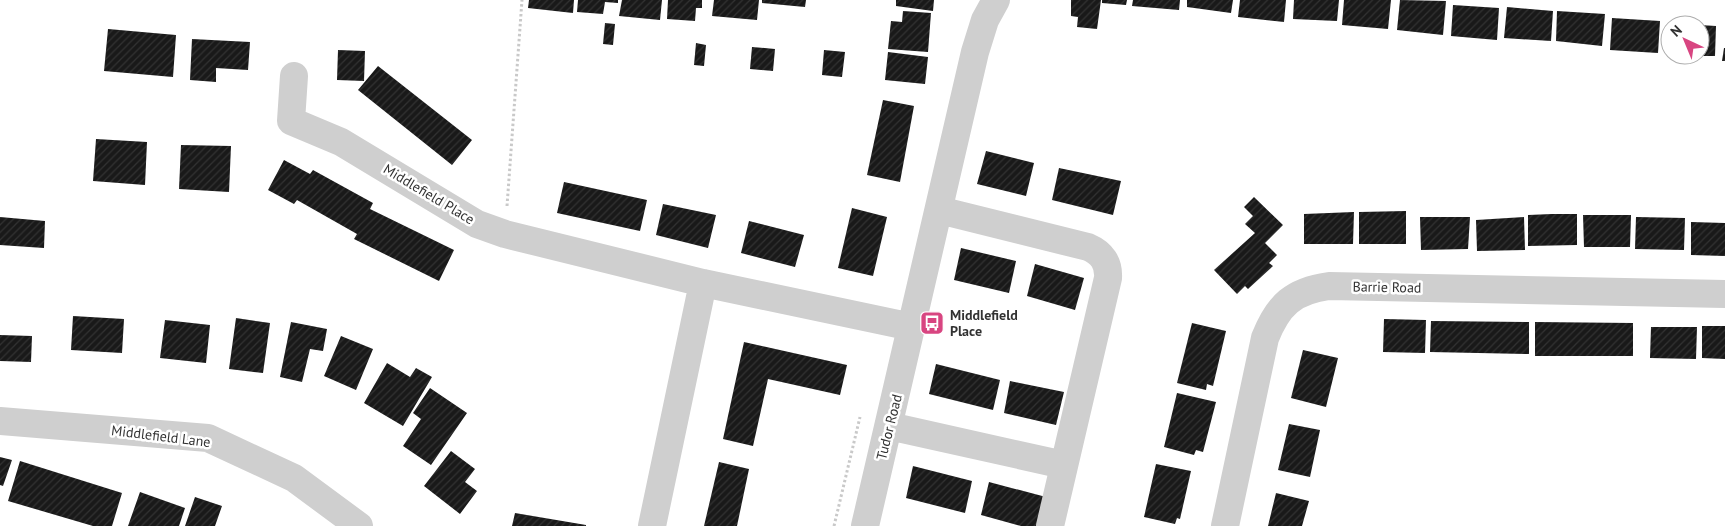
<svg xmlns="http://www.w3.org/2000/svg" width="1725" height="526" font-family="'PT Sans',sans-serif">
<defs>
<pattern id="building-hatch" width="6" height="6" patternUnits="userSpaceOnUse" patternTransform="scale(1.25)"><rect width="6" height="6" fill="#191919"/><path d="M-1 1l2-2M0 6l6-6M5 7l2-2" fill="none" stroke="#323232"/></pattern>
</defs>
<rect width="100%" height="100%" fill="#fff"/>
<path fill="url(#building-hatch)" d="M 529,0 L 574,0 L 573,13 L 528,8 Z
M 578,0 L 618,0 L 618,3 L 605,2 L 603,14 L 577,12 Z
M 622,0 L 662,0 L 660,20 L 619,16 Z
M 668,0 L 702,0 L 702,8 L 696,8 L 695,21 L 667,19 Z
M 714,0 L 759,0 L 757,20 L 712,16 Z
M 762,0 L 806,0 L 805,7 L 762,3 Z
M 896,0 L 934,0 L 933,11 L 896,6 Z
M 1071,0 L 1101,0 L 1097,29 L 1077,27 L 1078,17 L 1071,16 Z
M 1102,0 L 1127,0 L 1126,5 L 1102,3 Z
M 1133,0 L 1180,0 L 1179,10 L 1132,6 Z
M 1187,0 L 1233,0 L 1231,13 L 1187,7 Z
M 1240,0 L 1286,0 L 1284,22 L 1238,17 Z
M 1294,0 L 1339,0 L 1337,21 L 1293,19 Z
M 1344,0 L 1391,0 L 1388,29 L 1342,25 Z
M 1400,0 L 1446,1 L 1443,35 L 1397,30 Z
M 1453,5 L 1499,8 L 1497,40 L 1451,36 Z
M 1507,7 L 1553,11 L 1551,41 L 1504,38 Z
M 903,11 L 931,13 L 928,52 L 888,49 L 891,21 L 902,22 Z
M 1557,11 L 1605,14 L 1602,46 L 1556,41 Z
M 1612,18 L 1660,21 L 1658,53 L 1610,50 Z
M 605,23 L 615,24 L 613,45 L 603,44 Z
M 1700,25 L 1716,26 L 1715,56 L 1700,56 Z
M 108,29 L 176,35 L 173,77 L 104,71 Z
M 192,39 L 250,42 L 248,70 L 216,68 L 216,82 L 190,80 Z
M 696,43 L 706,45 L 704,66 L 694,65 Z
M 752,47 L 775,49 L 773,71 L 750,69 Z
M 1724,48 L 1725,48 L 1725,61 L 1722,61 Z
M 338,50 L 365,51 L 364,81 L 337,80 Z
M 824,50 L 845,52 L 842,77 L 822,75 Z
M 888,52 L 928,57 L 925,84 L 885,80 Z
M 378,66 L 472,140 L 452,165 L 358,90 Z
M 883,100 L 914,106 L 900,182 L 867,175 Z
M 96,139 L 147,142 L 145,185 L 93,181 Z
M 181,145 L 231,146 L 229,192 L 179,189 Z
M 986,151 L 1034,163 L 1026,196 L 977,184 Z
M 284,160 L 310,174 L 313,170 L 373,203 L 370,209 L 454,250 L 439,281 L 354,239 L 357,234 L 297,200 L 294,204 L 268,190 Z
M 1059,168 L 1121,181 L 1113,215 L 1052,200 Z
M 564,182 L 647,200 L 640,231 L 557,213 Z
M 1254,197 L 1283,225 L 1265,243 L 1277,255 L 1269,263 L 1273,266 L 1248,289 L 1245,286 L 1237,294 L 1214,270 L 1255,233 L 1245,224 L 1253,216 L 1244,207 Z
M 663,204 L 716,215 L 708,248 L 656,235 Z
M 852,208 L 887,217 L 873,276 L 838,268 Z
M 1406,211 L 1406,244 L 1359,244 L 1359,212 Z
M 1354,212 L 1353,244 L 1304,244 L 1304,214 Z
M 1552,214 L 1577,214 L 1577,245 L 1528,246 L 1528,215 Z
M 1583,215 L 1631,215 L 1630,247 L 1584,247 Z
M 0,217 L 45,221 L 44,248 L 0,245 Z
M 1420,217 L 1470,217 L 1468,249 L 1421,250 Z
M 1524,217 L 1525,250 L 1477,251 L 1476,220 Z
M 1636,217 L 1685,218 L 1684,250 L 1635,249 Z
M 749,221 L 804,235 L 795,267 L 741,253 Z
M 1691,222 L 1725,223 L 1725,256 L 1691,255 Z
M 961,248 L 1016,261 L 1009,293 L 954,280 Z
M 1035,264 L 1084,278 L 1075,310 L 1027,296 Z
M 73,316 L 124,319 L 122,353 L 71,350 Z
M 236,318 L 270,323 L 263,373 L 229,369 Z
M 1384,319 L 1426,320 L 1425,353 L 1383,352 Z
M 165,320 L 210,325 L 206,363 L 160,358 Z
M 1431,321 L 1529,322 L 1529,354 L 1430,352 Z
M 291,322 L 327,329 L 323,351 L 310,349 L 302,382 L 280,377 Z
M 1535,322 L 1633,323 L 1633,356 L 1535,356 Z
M 1192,323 L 1226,331 L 1213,386 L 1207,384 L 1206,390 L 1177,383 Z
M 1702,326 L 1725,326 L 1725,359 L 1702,358 Z
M 1651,327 L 1697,327 L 1696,359 L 1650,358 Z
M 0,335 L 32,336 L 31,362 L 0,361 Z
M 341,336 L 373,349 L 356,390 L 324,376 Z
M 744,342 L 847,365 L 840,395 L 768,379 L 753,446 L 723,439 Z
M 1303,350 L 1338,358 L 1326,407 L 1291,398 Z
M 387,363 L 410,377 L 416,368 L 432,377 L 403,426 L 364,403 Z
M 936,364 L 1000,380 L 993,410 L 929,394 Z
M 1010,381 L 1064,392 L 1056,425 L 1004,413 Z
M 430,388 L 467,413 L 431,465 L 403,446 L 421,419 L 413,413 Z
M 1177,393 L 1216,402 L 1203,452 L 1196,450 L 1194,455 L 1164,447 Z
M 1289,424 L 1320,430 L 1310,477 L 1278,470 Z
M 451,451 L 475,469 L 465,482 L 477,491 L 460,514 L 424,486 Z
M 0,457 L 12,460 L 3,486 L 0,485 Z
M 20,461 L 122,493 L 112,526 L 93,526 L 8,501 Z
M 719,462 L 749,469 L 737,526 L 704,526 Z
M 1156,464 L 1191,471 L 1180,519 L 1177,518 L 1175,524 L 1144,517 Z
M 913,466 L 972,481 L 965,513 L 906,498 Z
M 989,482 L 1046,497 L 1038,526 L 1021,526 L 981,515 Z
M 140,492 L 185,508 L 179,526 L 128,526 Z
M 1276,493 L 1309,501 L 1302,526 L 1268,526 Z
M 195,497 L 222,506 L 215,526 L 185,526 Z
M 515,513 L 586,525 L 586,526 L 512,526 Z"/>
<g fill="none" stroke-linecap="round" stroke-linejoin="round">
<path stroke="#c9c9c9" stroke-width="3" stroke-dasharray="2.5 2.5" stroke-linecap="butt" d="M 507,206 L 522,0
M 834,526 L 860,417"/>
<path stroke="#cfcfcf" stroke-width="28" d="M 294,76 L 291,121 L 341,142 L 477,224 L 505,234 L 703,283 L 912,327
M 939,210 L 1088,247 C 1102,253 1109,263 1108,278 L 1050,526
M 0,421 L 208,438 L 294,478 L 359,526
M 889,426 L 1064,465
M 652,526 L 703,283
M 865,526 L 975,52 L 985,20 L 996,0
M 1225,526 L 1265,338 C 1278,305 1293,291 1329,286 L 1725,294"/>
</g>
<defs>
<g id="bus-square" transform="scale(1.25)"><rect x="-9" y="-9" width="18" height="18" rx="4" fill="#d84581" stroke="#fff"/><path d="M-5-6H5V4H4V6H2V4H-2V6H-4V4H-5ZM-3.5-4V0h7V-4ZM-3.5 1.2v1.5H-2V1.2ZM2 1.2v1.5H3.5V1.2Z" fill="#fff"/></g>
</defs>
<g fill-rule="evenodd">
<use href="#bus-square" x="932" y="323"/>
</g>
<g text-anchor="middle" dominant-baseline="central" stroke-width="5" stroke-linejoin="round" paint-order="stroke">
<g font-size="14" fill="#323232" stroke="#fff">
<text transform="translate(429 194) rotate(31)">Middlefield Place</text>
<text transform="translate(1387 287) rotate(1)">Barrie Road</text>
<text transform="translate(889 427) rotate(-76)">Tudor Road</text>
<text transform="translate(161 436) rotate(7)">Middlefield Lane</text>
</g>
<g font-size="14" font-weight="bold" fill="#323232" stroke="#fff" text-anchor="start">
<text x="950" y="315">Middlefield<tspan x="950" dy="16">Place</tspan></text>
</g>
</g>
<g transform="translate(1685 40) rotate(316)"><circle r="24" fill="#ffffff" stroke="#adadad"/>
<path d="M0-4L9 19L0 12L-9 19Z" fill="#d84581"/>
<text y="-8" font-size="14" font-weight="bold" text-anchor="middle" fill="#323232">N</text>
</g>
</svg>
